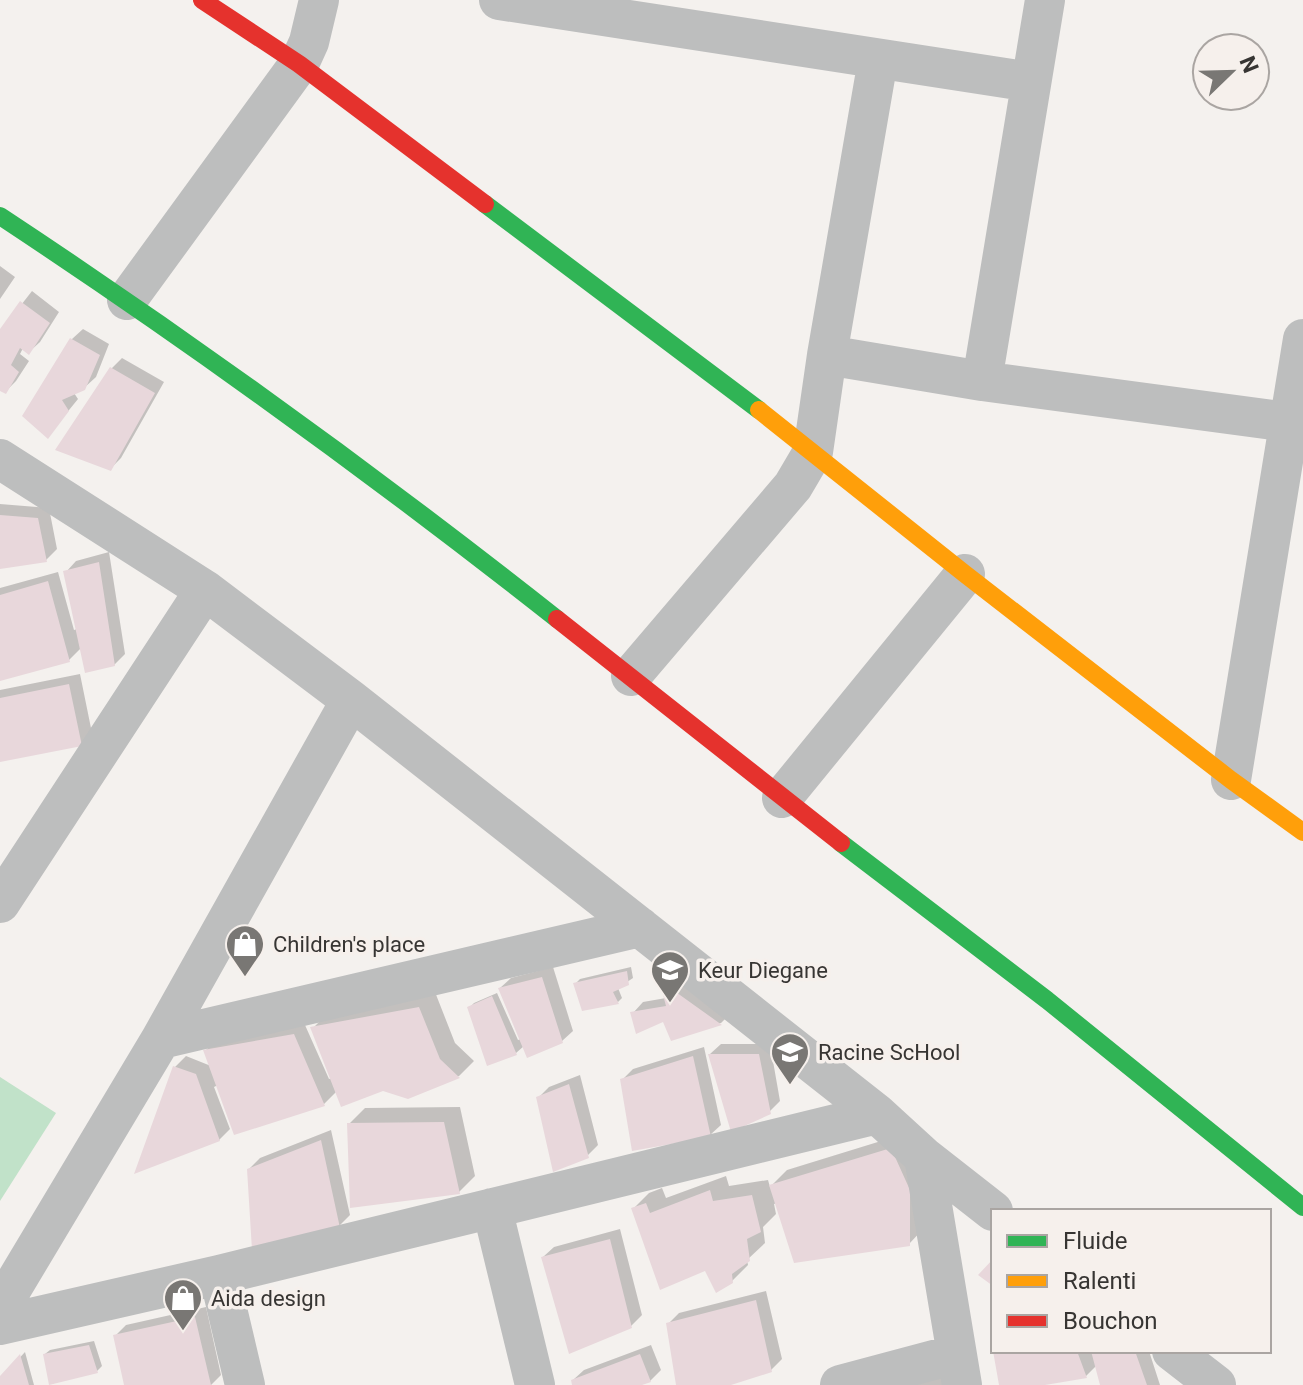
<svg xmlns="http://www.w3.org/2000/svg" width="1303" height="1385" font-family="Roboto,sans-serif">
<rect width="100%" height="100%" fill="#f4f1ee"/>
<path fill="#c1e2c9" d="M 0,1077 L 56,1113 L 0,1201 Z"/>
<path fill="#0003" d="M 0,266 L 15,277 L 0,299 Z
M 32,291 L 59,312 L 40,342 L 29,352 L 23,348 L 20,354 L 29,361 L 16,381 L 5,392 L 0,389 L 0,332 Z
M 83,329 L 109,344 L 96,377 L 84,388 L 74,393 L 78,399 L 48,436 L 72,339 Z
M 122,358 L 164,382 L 121,458 L 110,469 L 111,369 Z
M 0,504 L 49,508 L 57,549 L 46,560 L 0,567 Z
M 109,552 L 125,654 L 114,665 L 81,648 L 69,660 L 0,679 L 0,588 L 58,572 L 74,630 L 77,629 L 66,572 L 76,561 Z
M 80,674 L 92,733 L 81,744 L 0,760 L 0,690 Z
M 553,967 L 573,1031 L 562,1041 L 524,1046 L 516,1053 L 488,1063 L 469,1008 L 474,1003 L 497,993 L 518,1040 L 521,1039 L 500,988 L 511,978 Z
M 631,967 L 633,978 L 618,988 L 622,998 L 618,1002 L 575,984 L 580,979 Z
M 672,971 L 731,1013 L 721,1023 L 672,1038 L 664,1019 L 633,1013 L 643,1002 L 666,998 L 662,981 Z
M 435,992 L 455,1043 L 474,1061 L 459,1076 L 408,1096 L 383,1089 L 337,1091 L 324,1104 L 235,1133 L 218,1085 L 214,1087 L 230,1129 L 219,1140 L 137,1171 L 175,1067 L 186,1056 L 211,1066 L 206,1050 L 216,1040 L 305,1025 L 329,1079 L 332,1078 L 313,1028 L 329,1012 Z
M 721,1044 L 770,1044 L 780,1101 L 769,1112 L 710,1054 Z
M 704,1047 L 721,1125 L 710,1135 L 622,1080 L 633,1069 Z
M 580,1075 L 598,1145 L 587,1156 L 538,1098 L 549,1087 Z
M 460,1107 L 475,1176 L 459,1192 L 349,1124 L 365,1108 Z
M 331,1130 L 350,1215 L 339,1226 L 249,1169 L 260,1158 Z
M 907,1133 L 925,1227 L 909,1244 L 777,1203 L 774,1204 L 776,1214 L 763,1227 L 765,1243 L 747,1260 L 748,1265 L 732,1281 L 706,1268 L 633,1209 L 649,1193 L 662,1188 L 666,1198 L 726,1176 L 729,1186 L 768,1180 L 770,1187 L 787,1170 Z
M 620,1229 L 642,1315 L 631,1326 L 543,1257 L 554,1247 Z
M 766,1291 L 782,1359 L 771,1370 L 724,1385 L 678,1385 L 668,1324 L 679,1313 Z
M 206,1307 L 221,1375 L 211,1385 L 127,1385 L 115,1336 L 126,1325 Z
M 94,1341 L 102,1366 L 97,1371 L 51,1384 L 45,1354 L 50,1350 Z
M 651,1345 L 661,1370 L 650,1381 L 635,1385 L 574,1385 L 573,1380 L 584,1370 Z
M 995,1351 L 1149,1351 L 1160,1385 L 1102,1385 L 1097,1365 L 1086,1376 L 1033,1385 L 1001,1385 Z
M 25,1352 L 34,1385 L 0,1385 L 0,1379 Z
M 950,1375 L 953,1385 L 905,1385 Z"/>
<path fill="#e8d7db" d="M 20,301 L 50,323 L 29,355 L 20,348 L 11,365 L 19,372 L 6,394 L 0,391 L 0,329 Z
M 70,338 L 100,355 L 85,390 L 62,400 L 69,411 L 48,439 L 22,416 Z
M 110,367 L 155,393 L 111,471 L 55,450 Z
M 0,515 L 38,518 L 47,562 L 0,569 Z
M 99,562 L 115,666 L 85,673 L 63,571 Z
M 48,581 L 70,662 L 0,681 L 0,595 Z
M 69,684 L 82,746 L 0,762 L 0,698 Z
M 627,971 L 629,985 L 613,992 L 619,1004 L 582,1011 L 573,983 Z
M 542,977 L 563,1043 L 527,1058 L 498,988 Z
M 659,980 L 722,1025 L 671,1041 L 663,1022 L 636,1034 L 630,1012 L 666,1006 Z
M 492,996 L 517,1055 L 487,1066 L 467,1007 Z
M 419,1007 L 440,1059 L 460,1078 L 408,1099 L 383,1091 L 341,1107 L 310,1027 Z
M 294,1034 L 325,1106 L 234,1135 L 203,1050 Z
M 708,1054 L 759,1054 L 771,1114 L 731,1132 Z
M 693,1056 L 711,1137 L 632,1151 L 620,1079 Z
M 173,1066 L 196,1074 L 220,1141 L 134,1174 Z
M 569,1084 L 589,1158 L 553,1172 L 536,1097 Z
M 444,1122 L 460,1194 L 350,1208 L 347,1123 Z
M 321,1140 L 340,1228 L 252,1250 L 247,1169 Z
M 891,1148 L 910,1190 L 910,1246 L 794,1263 L 769,1185 Z
M 710,1190 L 713,1201 L 752,1195 L 761,1232 L 747,1239 L 750,1261 L 732,1274 L 733,1283 L 716,1293 L 705,1271 L 660,1290 L 631,1208 L 646,1203 L 650,1213 Z
M 610,1239 L 632,1328 L 569,1354 L 541,1257 Z
M 993,1259 L 993,1286 L 978,1275 Z
M 756,1300 L 772,1372 L 731,1385 L 676,1385 L 666,1323 Z
M 195,1317 L 211,1385 L 124,1385 L 113,1335 Z
M 89,1345 L 98,1373 L 49,1385 L 43,1354 Z
M 993,1351 L 1077,1351 L 1087,1378 L 1045,1385 L 999,1385 Z
M 1091,1351 L 1135,1351 L 1147,1385 L 1100,1385 Z
M 20,1354 L 29,1385 L 0,1385 L 0,1376 Z
M 640,1354 L 651,1382 L 642,1385 L 572,1385 L 571,1380 Z"/>
<g fill="none" stroke-linecap="round" stroke-linejoin="round">
<path stroke="#bdbebe" stroke-width="40" d="M 499,0 L 1031,82
M 127,300 L 299,64 L 309,42 L 319,0
M 827,355 L 878,60
M 982,381 L 1045,0
M 0,459 L 205,590 L 351,700 L 877,1114 L 924,1157 L 993,1211
M 631,676 L 793,486 L 813,452 L 827,355 L 982,381 L 1303,424
M 1231,780 L 1303,339
M 782,798 L 965,574
M 0,903 L 205,590
M 161,1039 L 640,927
M 924,1157 L 962,1385
M 492,1208 L 535,1385
M 219,1275 L 245,1385
M 0,1308 L 161,1039 L 351,700
M 0,1325 L 219,1275 L 877,1114
M 1172,1351 L 1216,1385
M 840,1385 L 956,1354"/>
<path stroke="#30b455" stroke-width="18" d="M 485,204 L 759,410
M 0,216 C 191,342 377,477 557,619
M 841,843 L 1047,1000 L 1303,1207"/>
<path stroke="#ff9f0a" stroke-width="18" d="M 759,410 L 965,574 L 1231,780 L 1303,832"/>
<path stroke="#e5322d" stroke-width="18" d="M 202,0 L 299,64 L 485,204
M 557,619 L 841,843"/>
</g>
<defs>
<g id="shop-pin" transform="scale(2)"><path d="M0 17L-7.5 6A9.5 9.5 0 1 1 7.5 6Z" fill="#797774" stroke="#f6f0ec"/><path d="M-5-2.5h2.3a2.7 3.5 0 0 1 5.4 0H5L5.5 6h-11ZM-1.5-2.5h3a1.5 2.3 0 0 0-3 0Z" fill="#fff"/></g>
<g id="school-pin" transform="scale(2)"><path d="M0 17L-7.5 6A9.5 9.5 0 1 1 7.5 6Z" fill="#797774" stroke="#f6f0ec"/><path d="M0-5L7-2L0 1L-7-2ZM-4 1L0 2.5L4 1V4Q0 6-4 4Z" fill="#fff"/></g>
</defs>
<g fill-rule="evenodd">
<use href="#shop-pin" x="245" y="944"/>
<use href="#school-pin" x="670" y="970"/>
<use href="#school-pin" x="790" y="1052"/>
<use href="#shop-pin" x="183" y="1298"/>
</g>
<g text-anchor="middle" dominant-baseline="central" stroke-width="7" stroke-linejoin="round" paint-order="stroke">
<g font-size="22" fill="#373533" stroke="#f6f0ec" text-anchor="start">
<text x="273" y="944">Children's place</text>
<text x="698" y="970">Keur Diegane</text>
<text x="818" y="1052">Racine ScHool</text>
<text x="211" y="1298">Aida design</text>
</g>
</g>
<rect x="991" y="1209" width="280" height="144" fill="#f6f0ec" stroke="#aaa5a2" stroke-width="2"/>
<rect x="1007" y="1235" width="40" height="12" fill="#30b455" stroke="#aaa5a2" stroke-width="2"/>
<text x="1063" y="1249" font-size="24" fill="#373533">Fluide</text>
<rect x="1007" y="1275" width="40" height="12" fill="#ff9f0a" stroke="#aaa5a2" stroke-width="2"/>
<text x="1063" y="1289" font-size="24" fill="#373533">Ralenti</text>
<rect x="1007" y="1315" width="40" height="12" fill="#e5322d" stroke="#aaa5a2" stroke-width="2"/>
<text x="1063" y="1329" font-size="24" fill="#373533">Bouchon</text>
<g transform="translate(1231 72) rotate(67)"><circle r="38" fill="#f6f0ec" stroke="#aaa5a2" stroke-width="2"/>
<path d="M0-6L14 30L0 20L-14 30Z" fill="#797774"/>
<text y="-12" font-size="22" font-weight="bold" text-anchor="middle" fill="#373533">N</text>
</g>
</svg>
